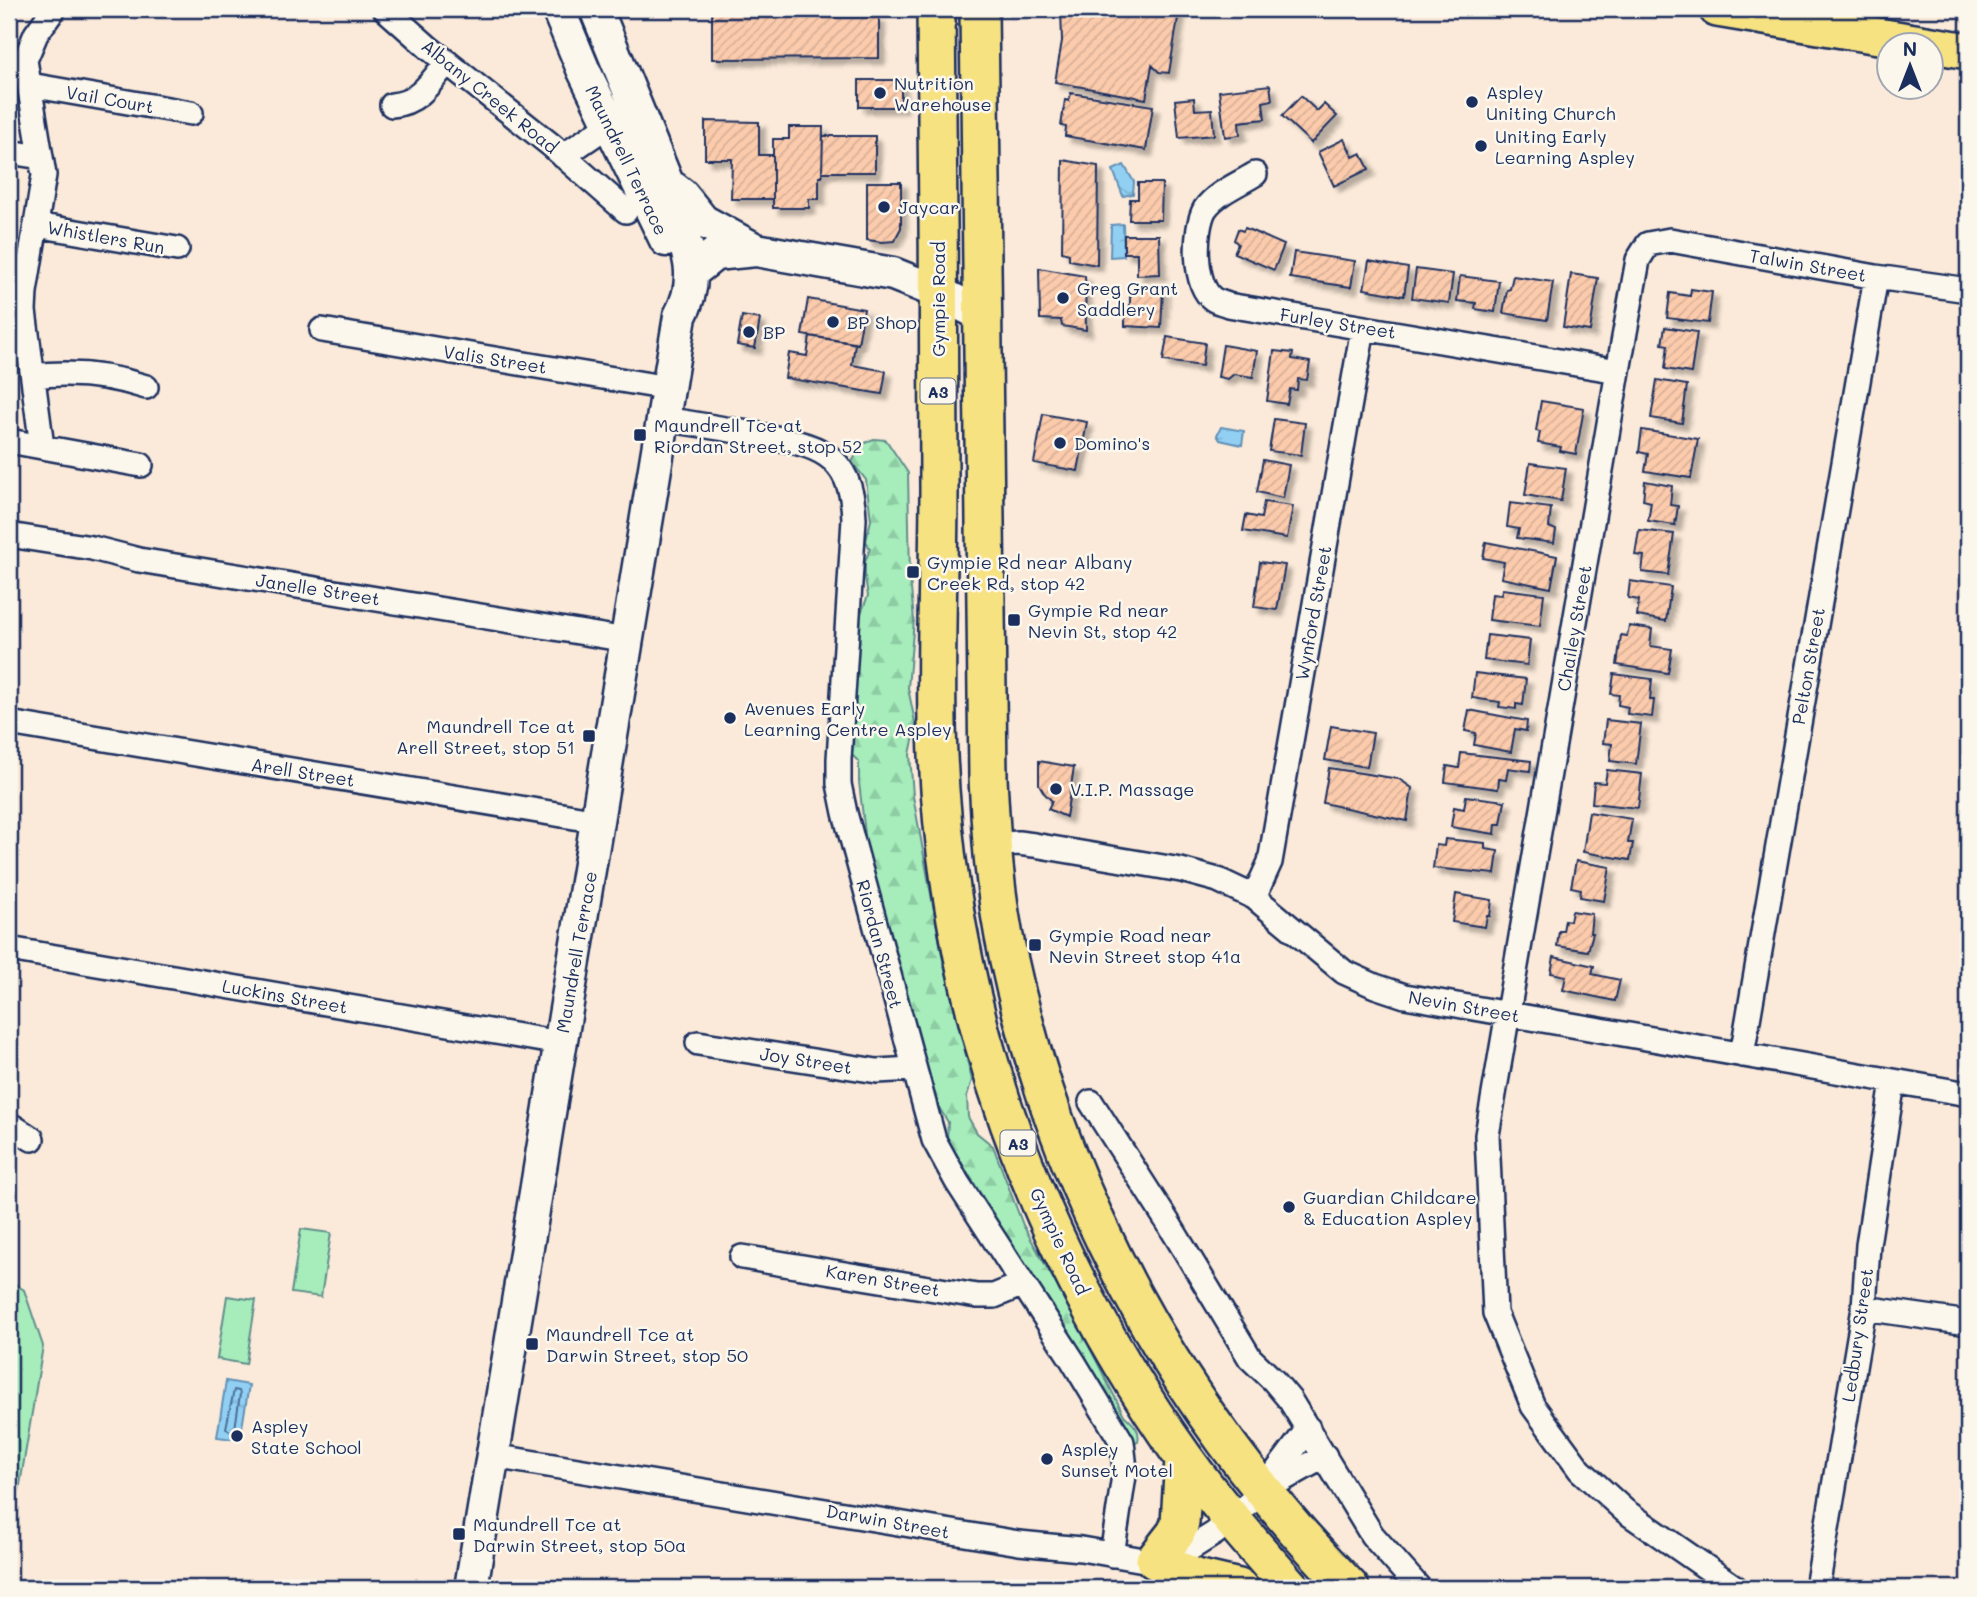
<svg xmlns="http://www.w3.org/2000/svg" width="1977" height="1597" font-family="Mali,sans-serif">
<defs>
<pattern id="forest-firs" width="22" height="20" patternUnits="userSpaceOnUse" patternTransform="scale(1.75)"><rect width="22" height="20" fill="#a6edbb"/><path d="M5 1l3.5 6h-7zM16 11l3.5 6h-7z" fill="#8ecca3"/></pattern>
<pattern id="water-ripples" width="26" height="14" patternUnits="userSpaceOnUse" patternTransform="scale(1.75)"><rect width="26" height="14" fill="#92d0f3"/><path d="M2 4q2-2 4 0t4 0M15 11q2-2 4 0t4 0" fill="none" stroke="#7db3d3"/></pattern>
<pattern id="building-hatch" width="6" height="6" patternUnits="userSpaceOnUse" patternTransform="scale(1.75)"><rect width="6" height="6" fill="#fccbac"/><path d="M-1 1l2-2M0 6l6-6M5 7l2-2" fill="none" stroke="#d7af96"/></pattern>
<filter id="shadow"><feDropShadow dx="6" dy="6" stdDeviation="2" flood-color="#0004"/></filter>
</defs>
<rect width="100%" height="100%" fill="#fbead9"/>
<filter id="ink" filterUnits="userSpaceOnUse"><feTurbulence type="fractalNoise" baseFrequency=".0143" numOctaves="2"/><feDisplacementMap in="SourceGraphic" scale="14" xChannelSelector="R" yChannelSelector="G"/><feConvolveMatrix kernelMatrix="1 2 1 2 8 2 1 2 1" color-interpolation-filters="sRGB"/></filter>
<g filter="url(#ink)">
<path fill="url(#forest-firs)" stroke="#608e8c" stroke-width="2" d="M 874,439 L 886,440 L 908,473 L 910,578 L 914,620 L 908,688 L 916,727 L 910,754 L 913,796 L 943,960 L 972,1080 L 967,1096 L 968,1117 L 977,1133 L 993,1146 L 1023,1225 L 1068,1305 L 1124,1415 C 1132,1423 1141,1429 1138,1441 L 1134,1443 L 947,1139 L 948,1122 L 938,1106 L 867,851 L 859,782 L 859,762 L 852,755 L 859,618 L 868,596 L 865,577 L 865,562 L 870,549 L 866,541 L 871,520 L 866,480 L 852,462 C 858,451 861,443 874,439 Z"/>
<path fill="#a6edbb" stroke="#608e8c" stroke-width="2" d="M 301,1229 L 331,1233 L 321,1297 L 291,1293 Z
M 9,1280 L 24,1290 L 43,1346 L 19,1491 L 9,1499 Z
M 227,1296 L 256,1300 L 246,1364 L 217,1359 Z"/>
<path fill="url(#water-ripples)" stroke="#6290b7" stroke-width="2" d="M 1124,165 L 1134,182 L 1133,194 L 1123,196 L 1113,170 Z
M 1123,224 L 1124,256 L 1110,257 L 1111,225 Z
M 1221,427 L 1244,431 L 1242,445 L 1220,440 L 1217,435 Z
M 226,1381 L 249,1385 L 240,1440 L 217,1437 Z"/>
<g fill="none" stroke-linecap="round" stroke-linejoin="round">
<path stroke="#4b6f9a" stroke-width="2" d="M 234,1390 L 239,1391 L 240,1394 L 235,1429 L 231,1432 L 226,1428 Z"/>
</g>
<path fill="url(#building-hatch)" stroke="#1b2f5e" stroke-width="2" filter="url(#shadow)" d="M 712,9 L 758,9 L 758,17 L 879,17 L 879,58 L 712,59 Z
M 1061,9 L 1162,9 L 1179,12 L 1169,73 L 1159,72 L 1152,65 L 1146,99 L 1055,82 L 1062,41 Z
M 859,80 L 901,80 L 901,107 L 859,107 Z
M 1270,85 L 1272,100 L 1263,102 L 1265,119 L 1239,122 L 1240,135 L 1225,137 L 1219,91 Z
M 1071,93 L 1153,106 L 1146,150 L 1065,136 L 1066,127 L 1061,126 L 1065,100 L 1069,101 Z
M 1301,96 L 1317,111 L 1324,104 L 1337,116 L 1311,143 L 1282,116 Z
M 1194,98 L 1195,110 L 1212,109 L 1214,135 L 1179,138 L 1175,100 Z
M 705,121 L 759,122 L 759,155 L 773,155 L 773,199 L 731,199 L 732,159 L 705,159 Z
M 789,127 L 823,127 L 822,177 L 819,177 L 819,199 L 809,199 L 809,208 L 773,208 L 773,139 L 789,139 Z
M 823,136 L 875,136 L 875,172 L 822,172 Z
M 1344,139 L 1353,157 L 1361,153 L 1369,169 L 1334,186 L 1318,152 Z
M 1063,160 L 1098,166 L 1097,265 L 1069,260 L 1069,254 L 1062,252 Z
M 867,182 L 901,182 L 901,228 L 894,241 L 882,242 L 867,240 Z
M 1138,183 L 1162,183 L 1161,220 L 1129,220 L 1130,199 L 1138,199 Z
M 1245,228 L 1284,245 L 1274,270 L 1234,253 L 1238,244 L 1234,240 L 1238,229 L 1243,231 Z
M 1124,235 L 1159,235 L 1160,274 L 1137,275 L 1137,253 L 1124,253 Z
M 1294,252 L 1355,261 L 1351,287 L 1290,278 Z
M 1369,261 L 1408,268 L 1404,296 L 1364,289 Z
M 1039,268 L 1085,276 L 1086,330 L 1062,326 L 1061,320 L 1040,319 Z
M 1416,269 L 1453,274 L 1449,303 L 1412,298 Z
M 1571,274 L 1598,278 L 1590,331 L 1563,327 Z
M 1460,276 L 1499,281 L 1495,312 L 1475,309 L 1476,303 L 1457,301 Z
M 1513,276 L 1553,282 L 1547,320 L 1503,313 L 1507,290 L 1510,289 Z
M 1137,288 L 1163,289 L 1161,328 L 1125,326 L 1125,309 L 1130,309 L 1130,297 Z
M 1691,289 L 1712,292 L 1708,323 L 1667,318 L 1670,293 L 1690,296 Z
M 808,299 L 864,309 L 858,344 L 802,335 Z
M 742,316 L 760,319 L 755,348 L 737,345 Z
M 1665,327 L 1697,332 L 1691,373 L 1665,369 L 1668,345 L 1662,344 Z
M 810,336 L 855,343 L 852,365 L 886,371 L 882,394 L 785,378 L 789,353 L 807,356 Z
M 1167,337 L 1205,343 L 1202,366 L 1163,361 Z
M 1223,345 L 1257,351 L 1253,377 L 1234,374 L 1228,379 L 1218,377 Z
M 1274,351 L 1293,353 L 1292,359 L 1310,362 L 1307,380 L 1298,379 L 1297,390 L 1290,389 L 1287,404 L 1267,401 Z
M 1657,380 L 1687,385 L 1682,423 L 1651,418 Z
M 1541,401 L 1584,408 L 1576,454 L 1560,451 L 1561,447 L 1538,443 L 1540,432 L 1536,431 Z
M 1043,414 L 1087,422 L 1078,471 L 1034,463 Z
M 1274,419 L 1305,423 L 1301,455 L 1269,451 Z
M 1642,430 L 1698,439 L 1691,478 L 1645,471 L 1648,454 L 1639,452 Z
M 1263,460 L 1289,465 L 1283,498 L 1257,492 Z
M 1530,463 L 1566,468 L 1561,501 L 1525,495 Z
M 1645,481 L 1672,486 L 1670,505 L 1678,506 L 1675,525 L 1648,521 L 1651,502 L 1643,500 Z
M 1264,502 L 1293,506 L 1287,538 L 1243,531 L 1246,515 L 1261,518 Z
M 1510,503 L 1551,508 L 1549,527 L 1556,530 L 1554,543 L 1517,538 L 1519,529 L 1507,527 Z
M 1639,530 L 1674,534 L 1668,575 L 1642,572 L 1644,556 L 1635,555 Z
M 1486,542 L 1557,556 L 1551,588 L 1501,578 L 1504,562 L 1483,558 Z
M 1260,562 L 1285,565 L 1277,610 L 1254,607 Z
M 1630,581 L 1671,587 L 1666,621 L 1637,616 L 1639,600 L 1628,598 Z
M 1502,589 L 1544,594 L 1540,626 L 1489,620 L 1492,594 L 1501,595 Z
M 1629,626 L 1652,629 L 1650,646 L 1672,649 L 1668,673 L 1617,665 L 1621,635 L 1627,636 Z
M 1487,635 L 1530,640 L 1527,665 L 1484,660 Z
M 1475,673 L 1526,679 L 1523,705 L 1516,704 L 1516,709 L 1499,707 L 1500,702 L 1472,698 Z
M 1614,674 L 1652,679 L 1650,700 L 1654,700 L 1652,717 L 1627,714 L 1628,707 L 1618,705 L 1619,695 L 1611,694 Z
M 1469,710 L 1527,721 L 1526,731 L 1515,729 L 1511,752 L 1474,745 L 1476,733 L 1465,731 Z
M 1606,720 L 1641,724 L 1636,764 L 1610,761 L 1612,744 L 1603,743 Z
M 1331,726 L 1373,733 L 1367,767 L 1325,760 Z
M 1461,753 L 1531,761 L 1530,771 L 1508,768 L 1506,780 L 1499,779 L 1498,789 L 1445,782 L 1447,766 L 1459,768 Z
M 1039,761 L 1074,767 L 1066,817 L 1048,809 L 1052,801 L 1044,793 L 1039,784 Z
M 1329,768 L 1399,779 L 1412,788 L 1407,821 L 1323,803 Z
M 1607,770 L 1642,774 L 1638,808 L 1592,803 L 1594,782 L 1605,783 Z
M 1466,796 L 1505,801 L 1501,824 L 1496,824 L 1495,834 L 1451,827 L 1454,807 L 1464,809 Z
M 1589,812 L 1632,819 L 1628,843 L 1633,843 L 1630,860 L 1583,852 Z
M 1445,839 L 1485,843 L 1485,849 L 1498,851 L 1495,874 L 1433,868 L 1436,845 L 1444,846 Z
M 1576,861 L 1610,867 L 1604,901 L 1580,897 L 1581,889 L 1571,887 Z
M 1456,894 L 1492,900 L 1490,916 L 1487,916 L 1485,927 L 1452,922 Z
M 1572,911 L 1592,914 L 1590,933 L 1593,933 L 1588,951 L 1557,946 L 1559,931 L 1563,931 L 1565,920 L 1570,921 Z
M 1554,957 L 1594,966 L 1592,974 L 1620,980 L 1615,1001 L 1563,990 L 1566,976 L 1551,973 Z"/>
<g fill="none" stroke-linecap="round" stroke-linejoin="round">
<g stroke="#1b2f5e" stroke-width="28">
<path id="minor" d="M 385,9 L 429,48 L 551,145 L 626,211
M 30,85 L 191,113
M 392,105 C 419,103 431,82 447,62
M 9,152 L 41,157
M 563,156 L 610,124
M 1255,174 C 1239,184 1216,193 1205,209 C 1194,228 1193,285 1213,299 C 1217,302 1224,303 1228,305 L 1618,371
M 36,225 L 177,249
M 322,330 L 668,388
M 33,376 C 72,371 109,375 146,387
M 663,419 C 691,423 720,428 748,433 C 808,444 852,446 854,519 L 839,759 L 839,784 L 845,813 L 934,1140 L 957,1182 L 1073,1361 L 1122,1442 L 1125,1469 L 1112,1555
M 9,441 L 141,465
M 42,447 L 24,311 L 25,292 L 44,175 L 25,60 L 36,34 L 54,9
M 9,535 L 92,548 L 139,560 L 627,640
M 9,723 L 598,821
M 992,845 L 1018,843 L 1034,845 L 1181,870 L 1218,880 L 1254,897 L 1344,972 L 1375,986 L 1405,996 L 1968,1094
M 1254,897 L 1270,862 L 1363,328
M 9,949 L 560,1043
M 698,1043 L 877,1071 L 914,1069
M 1742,1055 L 1876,277
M 1091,1102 L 1169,1224 L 1250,1358 L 1274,1381 L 1290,1400 L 1372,1535 L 1419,1588
M 9,1124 L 32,1139
M 742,1257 L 977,1296 L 994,1296 L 1023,1284
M 1864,1308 L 1968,1323
M 493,1456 L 1019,1543 L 1081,1549 L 1144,1560 L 1180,1555 L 1215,1533 L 1264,1490 L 1325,1456
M 1264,1490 C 1277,1468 1294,1450 1308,1428
M 1736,1588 L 1625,1511 L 1580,1470 L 1533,1406 L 1495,1313 L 1487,1135 L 1618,371 L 1638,260 L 1648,244 L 1670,240 L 1876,277 L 1968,290
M 1817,1588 L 1864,1308 L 1868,1245 L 1893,1082"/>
</g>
<g stroke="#1b2f5e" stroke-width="37">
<path id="secondary" d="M 558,9 L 583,69 L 666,240
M 673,188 L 682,195 L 703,221 L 756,250
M 691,273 L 715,254 L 756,250 L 893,274 L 938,292 L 982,315
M 471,1588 L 680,316 C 708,265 675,232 667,183 L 596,9"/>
</g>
<g stroke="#1b2f5e" stroke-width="40">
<path id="primary" d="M 1717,9 L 1968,51"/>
</g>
<g stroke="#1b2f5e" stroke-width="42">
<path id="trunk" d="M 936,9 C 938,168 939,328 939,487 C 939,576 934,666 938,755 C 942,848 958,947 982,1037 C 1023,1187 1094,1332 1184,1458 C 1217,1504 1254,1546 1291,1588
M 979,9 L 988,778 C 991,838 995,898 1008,956 C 1060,1199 1177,1411 1350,1588
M 1184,1458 L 1180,1523 L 1176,1533 L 1155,1560 L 1196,1578 L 1239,1588"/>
</g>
<use href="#minor" stroke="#fbf7ec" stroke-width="23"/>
<use href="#secondary" stroke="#fbf7ec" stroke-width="32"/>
<use href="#primary" stroke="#f7e281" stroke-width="35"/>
<use href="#trunk" stroke="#f7e281" stroke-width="37"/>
</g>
</g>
<g fill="#1b2f5e" stroke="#fbf7ec" stroke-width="2.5">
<circle cx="880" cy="93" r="7"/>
<circle cx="1472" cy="102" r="7"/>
<circle cx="1481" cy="146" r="7"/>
<circle cx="884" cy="207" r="7"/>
<circle cx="1063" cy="298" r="7"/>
<circle cx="833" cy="322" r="7"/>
<circle cx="749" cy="332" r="7"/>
<rect x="633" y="428" width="14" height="14" rx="3.5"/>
<circle cx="1060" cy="443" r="7"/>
<rect x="906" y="565" width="14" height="14" rx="3.5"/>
<rect x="1007" y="613" width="14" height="14" rx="3.5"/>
<circle cx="730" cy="718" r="7"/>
<rect x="582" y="729" width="14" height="14" rx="3.5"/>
<circle cx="1056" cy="789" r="7"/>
<rect x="1028" y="938" width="14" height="14" rx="3.5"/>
<circle cx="1289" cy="1207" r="7"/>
<rect x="525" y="1337" width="14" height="14" rx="3.5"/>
<circle cx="237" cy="1436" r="7"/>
<circle cx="1047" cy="1459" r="7"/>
<rect x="452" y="1527" width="14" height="14" rx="3.5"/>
</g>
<g text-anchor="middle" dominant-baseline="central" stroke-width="5" stroke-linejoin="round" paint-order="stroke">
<g fill="#fbf7ec" stroke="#5e6b89" stroke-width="2">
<rect x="920.5" y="378.5" width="35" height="25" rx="5"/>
<rect x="1000.5" y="1130.5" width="35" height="25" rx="5"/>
</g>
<g font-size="16" font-weight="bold" fill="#1b2f5e">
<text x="938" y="391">A3</text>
<text x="1018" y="1143">A3</text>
</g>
<g font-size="18" fill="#1b2f5e" stroke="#fbf7ec" text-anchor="start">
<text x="894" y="83">Nutrition<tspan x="894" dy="21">Warehouse</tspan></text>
<text x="1486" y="92">Aspley<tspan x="1486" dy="21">Uniting Church</tspan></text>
<text x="1495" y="136">Uniting Early<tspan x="1495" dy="21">Learning Aspley</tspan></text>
<text x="898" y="207">Jaycar</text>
<text x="1077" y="288">Greg Grant<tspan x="1077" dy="21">Saddlery</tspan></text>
<text x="847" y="322">BP Shop</text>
<text x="763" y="332">BP</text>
<text x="654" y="425">Maundrell Tce at<tspan x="654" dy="21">Riordan Street, stop 52</tspan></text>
<text x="1074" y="443">Domino's</text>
<text x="927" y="562">Gympie Rd near Albany<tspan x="927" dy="21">Creek Rd, stop 42</tspan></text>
<text x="1028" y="610">Gympie Rd near<tspan x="1028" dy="21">Nevin St, stop 42</tspan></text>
<text x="744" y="708">Avenues Early<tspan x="744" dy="21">Learning Centre Aspley</tspan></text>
<text x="575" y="726" text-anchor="end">Maundrell Tce at<tspan x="575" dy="21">Arell Street, stop 51</tspan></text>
<text x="1070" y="789">V.I.P. Massage</text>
<text x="1049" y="935">Gympie Road near<tspan x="1049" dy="21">Nevin Street stop 41a</tspan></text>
<text x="1303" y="1197">Guardian Childcare<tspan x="1303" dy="21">&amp; Education Aspley</tspan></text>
<text x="546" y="1334">Maundrell Tce at<tspan x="546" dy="21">Darwin Street, stop 50</tspan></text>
<text x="251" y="1426">Aspley<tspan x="251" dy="21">State School</tspan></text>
<text x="1061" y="1449">Aspley<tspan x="1061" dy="21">Sunset Motel</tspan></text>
<text x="473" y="1524">Maundrell Tce at<tspan x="473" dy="21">Darwin Street, stop 50a</tspan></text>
</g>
<g font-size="18" fill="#1b2f5e" stroke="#fbf7ec">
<text transform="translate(490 96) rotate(39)">Albany Creek Road</text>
<text transform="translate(110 99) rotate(10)">Vail Court</text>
<text transform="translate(627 160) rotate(64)">Maundrell Terrace</text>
<text transform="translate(106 237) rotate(10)">Whistlers Run</text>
<text transform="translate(1808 265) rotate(10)">Talwin Street</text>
<text transform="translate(938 299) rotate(-90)">Gympie Road</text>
<text transform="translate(1338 323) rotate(9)">Furley Street</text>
<text transform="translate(495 359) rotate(9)">Valis Street</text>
<text transform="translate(318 589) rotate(9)">Janelle Street</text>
<text transform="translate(1313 613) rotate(-80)">Wynford Street</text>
<text transform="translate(1574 628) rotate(-80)">Chailey Street</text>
<text transform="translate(1808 666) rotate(-80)">Pelton Street</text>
<text transform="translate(303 772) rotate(9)">Arell Street</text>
<text transform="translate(880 944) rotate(75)">Riordan Street</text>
<text transform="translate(576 952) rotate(-80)">Maundrell Terrace</text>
<text transform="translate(285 996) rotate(10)">Luckins Street</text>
<text transform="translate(1464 1006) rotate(10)">Nevin Street</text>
<text transform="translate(806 1060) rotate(9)">Joy Street</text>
<text transform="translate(1060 1241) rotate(65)">Gympie Road</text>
<text transform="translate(883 1280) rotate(10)">Karen Street</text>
<text transform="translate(1857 1335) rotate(-82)">Ledbury Street</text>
<text transform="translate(888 1521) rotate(10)">Darwin Street</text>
</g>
</g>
<rect width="1977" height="1597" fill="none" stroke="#fbf7ec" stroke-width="35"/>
<rect x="18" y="18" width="1942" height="1562" fill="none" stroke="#1b2f5e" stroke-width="2.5" filter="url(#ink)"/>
<g transform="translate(1910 66)"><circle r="33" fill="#fbf7ec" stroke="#a1a7b3" stroke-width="2"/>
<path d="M0-5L12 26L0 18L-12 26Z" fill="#1b2f5e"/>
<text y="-10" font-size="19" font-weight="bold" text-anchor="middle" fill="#1b2f5e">N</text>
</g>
</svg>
